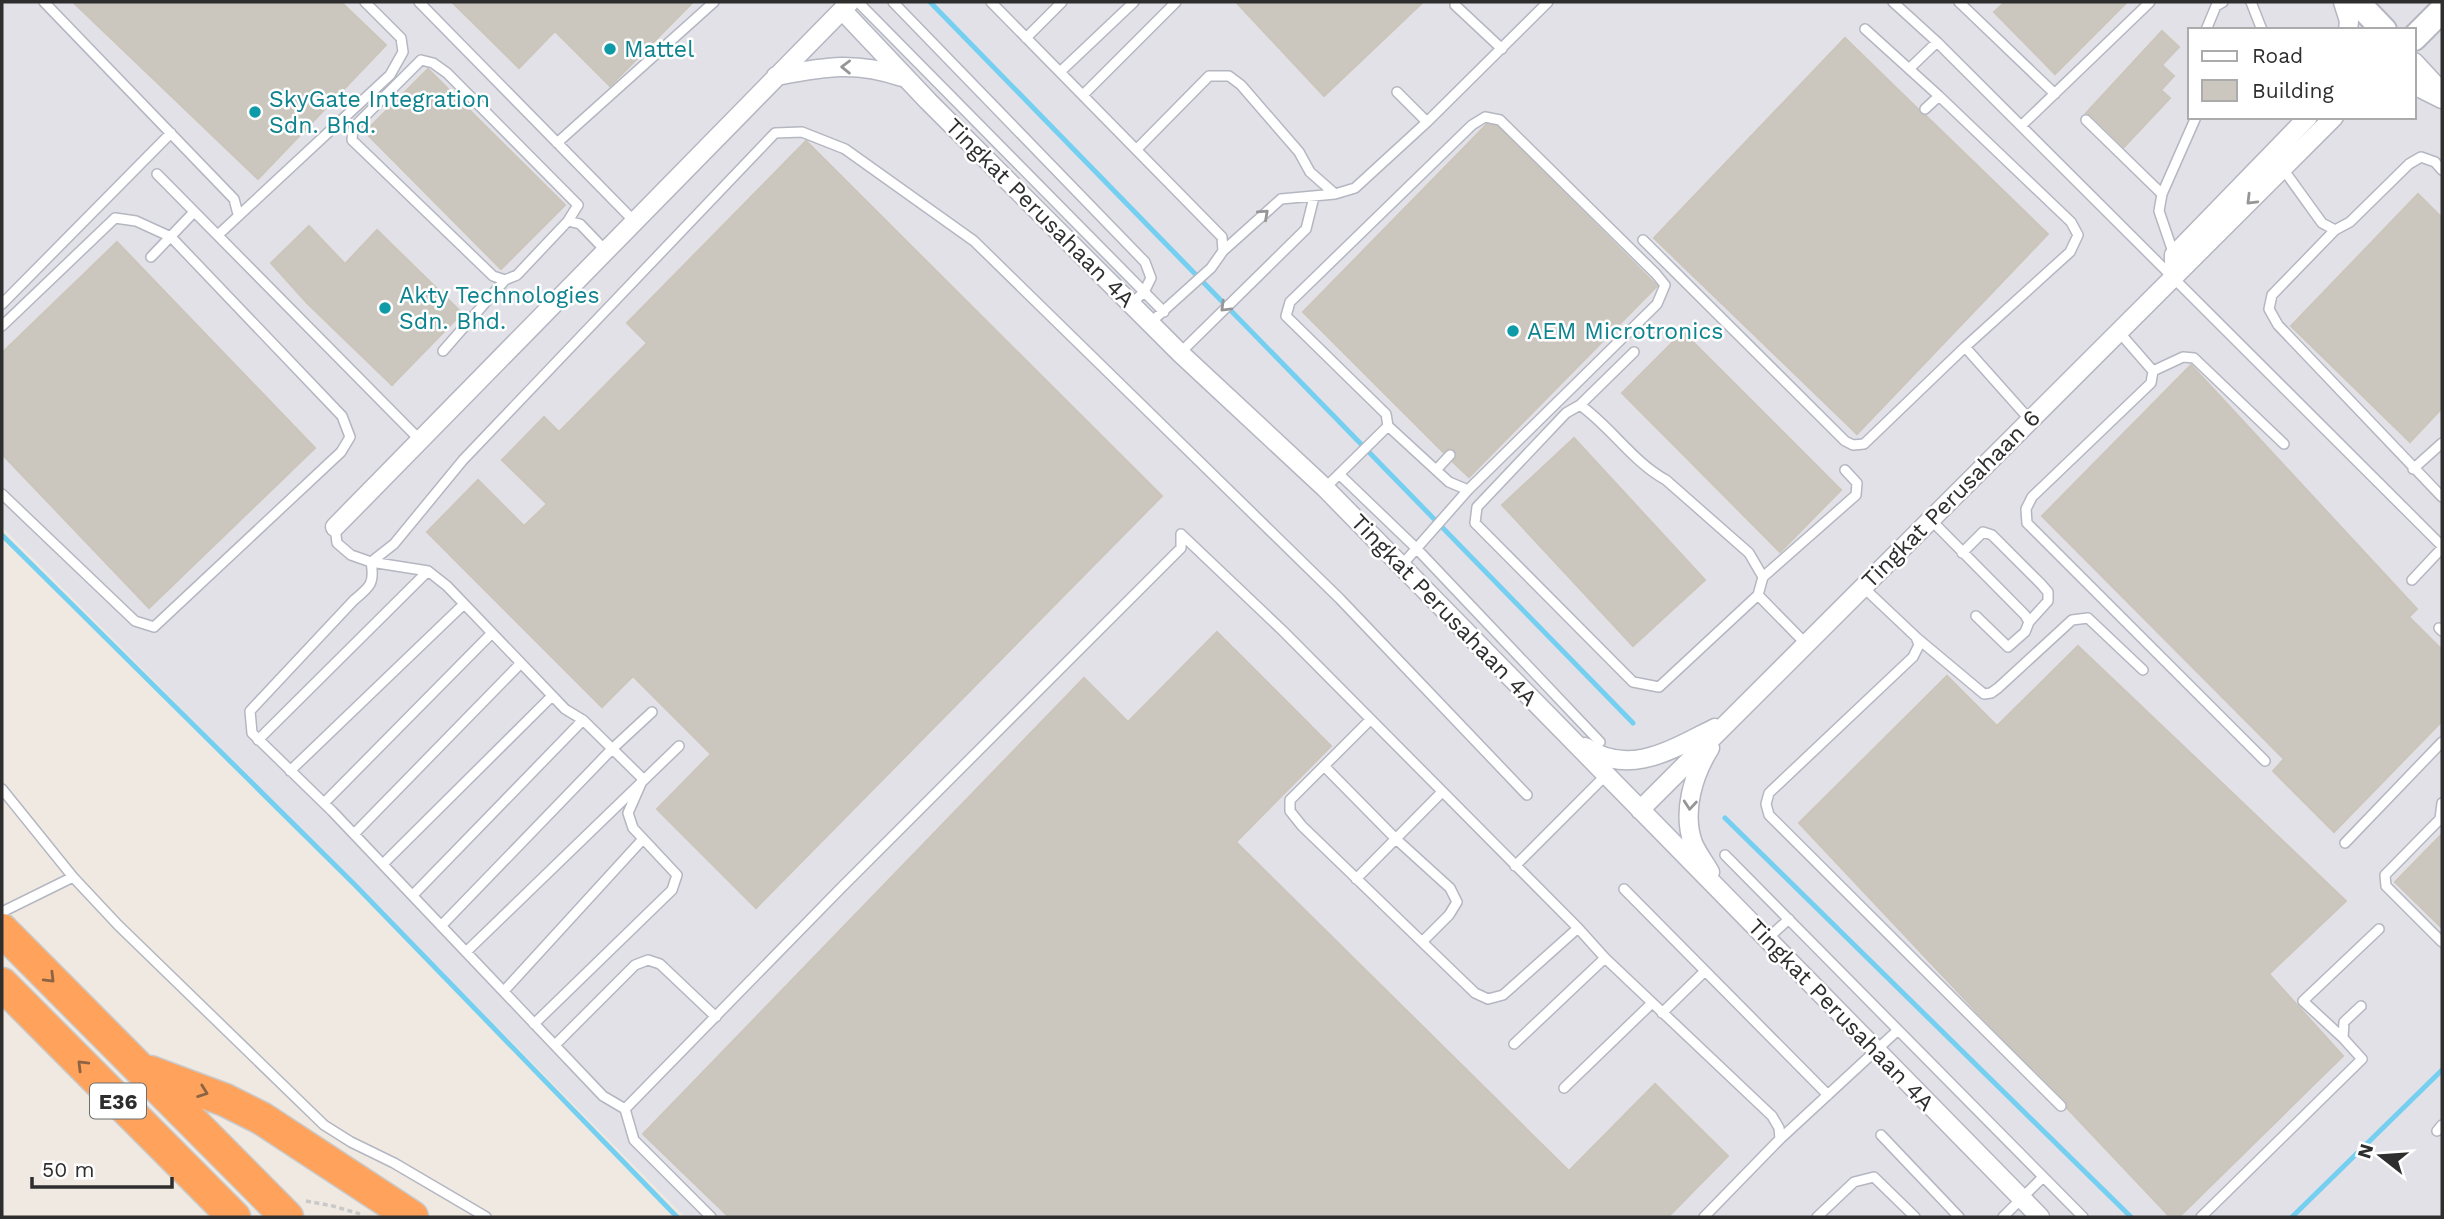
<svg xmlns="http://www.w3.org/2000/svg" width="2444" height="1219" font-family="'Work Sans',sans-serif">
<rect width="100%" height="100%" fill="#efe9e1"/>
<path fill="#e3e1e8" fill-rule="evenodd" d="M 2,2 L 2442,2 L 2442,1217 L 685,1217 L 2,527 ZM 2190,30 L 2414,30 L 2414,117 L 2190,117 Z"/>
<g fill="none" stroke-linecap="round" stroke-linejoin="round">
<path stroke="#75cff0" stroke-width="5" d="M 930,2 L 1633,723
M 2,535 L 355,885 L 677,1217
M 1725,818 L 2131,1217
M 2292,1217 L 2442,1070"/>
</g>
<path fill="#cbc7bf" stroke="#cbc5ba" stroke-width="2" d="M 73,2 L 341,2 L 386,45 L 258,179 Z
M 452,2 L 693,2 L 610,86 L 555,31 L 519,68 Z
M 1236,2 L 1423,2 L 1324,96 Z
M 2005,2 L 2127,2 L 2055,74 L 1994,12 Z
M 2162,31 L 2179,47 L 2162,65 L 2174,76 L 2161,90 L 2170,98 L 2124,147 L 2091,115 L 2086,113 Z
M 1845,38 L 1918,109 L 1920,114 L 1926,116 L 2048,234 L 1857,434 L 1654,238 Z
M 428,69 L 565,205 L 501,269 L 365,132 Z
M 1487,124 L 1497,126 L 1657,286 L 1469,477 L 1453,462 L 1457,456 L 1455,450 L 1449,448 L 1443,452 L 1303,312 Z
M 806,141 L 1162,496 L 756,908 L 657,809 L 711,754 L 633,676 L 602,707 L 427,532 L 478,480 L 524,526 L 547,504 L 502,460 L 544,417 L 559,432 L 647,343 L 627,323 Z
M 2418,194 L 2442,218 L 2442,408 L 2410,442 L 2291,326 Z
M 309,226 L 345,264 L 377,230 L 462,313 L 392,385 L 307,303 L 271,263 Z
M 117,242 L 315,448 L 149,608 L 2,454 L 2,353 Z
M 1683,332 L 1841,490 L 1780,552 L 1622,393 Z
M 2191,365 L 2417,609 L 2409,617 L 2442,650 L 2442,721 L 2334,832 L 2273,771 L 2284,759 L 2042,516 Z
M 1574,438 L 1705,580 L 1633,646 L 1502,505 Z
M 1217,632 L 1331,746 L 1236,842 L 1569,1171 L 1655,1084 L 1728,1156 L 1668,1217 L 729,1217 L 643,1134 L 1084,678 L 1128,722 Z
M 2078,646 L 2346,901 L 2269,974 L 2343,1056 L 2179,1217 L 2170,1217 L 2067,1108 L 2066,1101 L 1978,1013 L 1799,823 L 1947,676 L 1997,726 Z
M 2442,834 L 2442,928 L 2395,882 Z"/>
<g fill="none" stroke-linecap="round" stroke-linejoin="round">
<g stroke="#b4b7c1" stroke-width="12">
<path id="lane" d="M 44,2 L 234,199 L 238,214
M 419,2 L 634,221
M 858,2 L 1164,312
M 893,2 L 1145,262 L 1151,278 L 1144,292 L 1131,304
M 991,2 L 1222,237 L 1223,251
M 1893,2 L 1937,42 L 2442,546
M 1959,2 L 2055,94
M 2251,2 L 2262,30
M 1455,5 L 1502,49
M 1865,29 L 1939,96 L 2071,222 L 2078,235 L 2070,252 L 1965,347
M 2206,30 L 2216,6 L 2223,2
M 1026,38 L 1062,2
M 421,60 L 433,63 L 447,73 L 578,205 L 568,221 L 517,275 L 505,280 L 493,276 L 352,140 L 353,128 Z
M 1909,69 L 1937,42
M 1060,72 L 1134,2
M 1397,92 L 1427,122
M 1083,95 L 1176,2
M 1925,109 L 1939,96
M 2086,120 L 2162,194
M 2021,126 L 2150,2
M 557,143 L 714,2
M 1137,149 L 1209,76 L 1229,76 L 1241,85 L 1299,152 L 1310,172 L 1335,194
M 2283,169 L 2322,223 L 2335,230 L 2350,222 L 2409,164 L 2421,157 L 2435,162 L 2442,170
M 157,174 L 420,440
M 568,221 L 580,224 L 605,250
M 2335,230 L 2272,295 L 2269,309 L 2278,325 L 2442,497
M 218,235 L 390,75 L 403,52 L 401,38 L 365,2
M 1643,240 L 1845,441 L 1853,445 L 1864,444 L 1965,347 L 2030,420
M 2174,255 L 2159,211 L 2162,194 L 2196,117
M 151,257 L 194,212
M 2,304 L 171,133
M 1150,323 L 1211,268 L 1223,251 L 1281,199 L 1335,194 L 1355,188 L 1427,122 L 1548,2
M 2,326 L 115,218 L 136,221 L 171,237 L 342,416 L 350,437 L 341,452 L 154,627 L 135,621 L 2,494
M 2119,332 L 2153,371 L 2151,383 L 2032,497 L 2026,509 L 2027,523 L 2265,761
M 443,351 L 505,280
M 1180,353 L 1306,229 L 1314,197
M 2153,371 L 2183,357 L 2194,358 L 2284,444
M 1580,405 L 1634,352
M 2413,469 L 2442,443
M 1436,470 L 1450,455
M 1339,474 L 1416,548 L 1600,742
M 1325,488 L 1388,426
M 1931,520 L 2025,615 L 2029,622 L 2025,632 L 2008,647 L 1976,616
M 335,527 L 337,543 L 351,555 L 371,562 L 394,544 L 463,460 L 775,133 L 802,132 L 845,149 L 974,241 L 1340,599 L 1527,795
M 1181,534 L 1283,631 L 1578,928 L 1605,958 L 1772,1116 L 1779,1128 L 1780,1139 L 1704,1217
M 1962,553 L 1983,532 L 1992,535 L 2041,584 L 2048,592 L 2048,601 L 2029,622
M 1401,566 L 1468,490 L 1657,304 L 1665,285 L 1656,274 L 1500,120 L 1485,117 L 1472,125 L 1290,302 L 1286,316 L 1386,414 L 1388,426 L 1449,482 L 1468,490
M 1763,577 L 1856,495 L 1857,483 L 1845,470
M 2412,580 L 2442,548
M 1863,587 L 1916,637 L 1919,645 L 1913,657 L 1769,793 L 1766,804 L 1769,815 L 2061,1106
M 1758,595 L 1659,687 L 1633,682 L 1475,523 L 1477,507 L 1566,413 L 1580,405 C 1611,427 1633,462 1666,480 L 1749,553 L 1763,577 L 1758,595 L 1806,644
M 2439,628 L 2442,631
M 1917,638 L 1984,694 L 1991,693 L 1998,688 L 2072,620 L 2088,618 L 2143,670
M 1370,720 L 1290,800 L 1290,811 L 1302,826 L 1475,993 L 1488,999 L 1503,995 L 1578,928
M 258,740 L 428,571
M 1324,766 L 1396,839 L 1450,888 L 1457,902 L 1449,915 L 1422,942
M 290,771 L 464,604
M 2,789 L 73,877 L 118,925 L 324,1125 L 351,1142 L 394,1163 L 486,1217
M 324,803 L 492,633
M 2442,803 L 2440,819 L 2385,875 L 2386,886 L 2442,942
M 354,834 L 521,663
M 2345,843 L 2442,742
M 1725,855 L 2083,1217
M 383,864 L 552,696
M 1515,866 L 1606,775
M 1356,879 L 1441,793
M 1624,889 L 1828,1095
M 413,895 L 583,720
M 2,912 L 73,877
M 441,926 L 612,749 L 652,712
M 1767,939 L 1789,919
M 466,952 L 679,746
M 504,991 L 643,839
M 1662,1013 L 1705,971
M 534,1024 L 672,890 L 677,875 L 633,828 L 628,813 L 643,779 L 583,720 L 565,709 L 447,586 L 428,571 L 371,562 C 375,583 370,587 354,600 L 250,711 L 252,733 L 332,811 L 603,1096 L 625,1109 L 841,888 L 1181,548 L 1181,534
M 2343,1038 L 2303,1001 L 2379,929
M 1514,1044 L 1605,958
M 555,1045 L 635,965 L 648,960 L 660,964 L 716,1017
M 1564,1088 L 1652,1003
M 625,1109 L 634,1140 L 711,1217
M 2437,1131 L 2442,1125
M 1881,1135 L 1959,1217
M 1780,1139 L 1898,1030
M 1817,1217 L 1854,1182 L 1874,1177 L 1915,1217
M 2003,1217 L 2043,1177
M 2201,1217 L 2362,1059 L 2343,1038 L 2344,1022 L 2361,1006"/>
</g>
<g stroke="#b4b7c1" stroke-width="21">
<path id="street" d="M 2343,2 L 2349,21 L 2348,30
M 842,10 L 928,101 L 1180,353 L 1325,488 L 2040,1217
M 2414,62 L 2442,92
M 776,76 C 825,67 854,61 902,77
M 2414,85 L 2442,99
M 2174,277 L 2174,255 L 2308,117
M 335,527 L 850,2
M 1585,747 C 1630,778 1674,748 1715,728
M 1640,810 L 2334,117
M 1710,872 C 1705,863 1697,853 1693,843 C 1682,812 1693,775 1710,748"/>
</g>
<g stroke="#b4b7c1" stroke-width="28">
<path id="secondary" d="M 2357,2 L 2384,30
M 2414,38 L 2442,10"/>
</g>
<g stroke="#c9c9c9" stroke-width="35">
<path id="highway" d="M 2,930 L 287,1217
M 2,984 L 234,1217
M 150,1072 L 225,1100 L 261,1118 L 412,1217"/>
</g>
<path stroke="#c9c9c9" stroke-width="3.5" stroke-dasharray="5 3.5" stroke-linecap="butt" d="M 306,1201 L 333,1206 L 360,1214"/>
<use href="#lane" stroke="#fff" stroke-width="9"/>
<use href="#street" stroke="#fff" stroke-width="18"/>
<use href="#secondary" stroke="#fff" stroke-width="24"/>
<use href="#highway" stroke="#ffa35c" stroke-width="32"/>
</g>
<defs><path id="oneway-chevron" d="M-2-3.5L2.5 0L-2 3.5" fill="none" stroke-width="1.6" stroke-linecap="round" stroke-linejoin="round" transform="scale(1.75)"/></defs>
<g stroke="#969696">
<use href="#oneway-chevron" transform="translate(846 67) rotate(-179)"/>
<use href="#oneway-chevron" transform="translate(2251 200) rotate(135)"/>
<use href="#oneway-chevron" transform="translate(1264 214) rotate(-42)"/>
<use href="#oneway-chevron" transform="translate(1225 307) rotate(136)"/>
<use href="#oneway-chevron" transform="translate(1690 805) rotate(95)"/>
</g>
<g stroke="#8c6343">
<use href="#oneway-chevron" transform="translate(50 978) rotate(45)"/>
<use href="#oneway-chevron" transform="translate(82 1065) rotate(-135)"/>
<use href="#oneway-chevron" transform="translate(203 1092) rotate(20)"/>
</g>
<g fill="#0f9aa8" stroke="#fff" stroke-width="2.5">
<circle cx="610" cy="49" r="7"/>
<circle cx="255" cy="112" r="7"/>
<circle cx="385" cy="308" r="7"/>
<circle cx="1513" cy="331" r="7"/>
</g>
<g text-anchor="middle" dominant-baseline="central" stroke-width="5" stroke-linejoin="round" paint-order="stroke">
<rect fill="#fff" stroke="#6d6d6d" stroke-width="2" x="90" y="1083.5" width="56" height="35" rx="5"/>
<g font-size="21" font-weight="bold" fill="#2e2e2e">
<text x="118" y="1101">E36</text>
</g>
<g font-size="23" fill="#0d838f" stroke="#fff" text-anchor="start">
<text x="624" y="49">Mattel</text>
<text x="269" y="99">SkyGate Integration<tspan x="269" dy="26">Sdn. Bhd.</tspan></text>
<text x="399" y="295">Akty Technologies<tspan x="399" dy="26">Sdn. Bhd.</tspan></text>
<text x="1527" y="331">AEM Microtronics</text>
</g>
<g font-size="23" fill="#2e2e2e" stroke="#fff">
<text transform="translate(1040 213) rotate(45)">Tingkat Perusahaan 4A</text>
<text transform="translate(1951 499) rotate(-45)">Tingkat Perusahaan 6</text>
<text transform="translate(1444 610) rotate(46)">Tingkat Perusahaan 4A</text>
<text transform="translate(1841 1015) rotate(46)">Tingkat Perusahaan 4A</text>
</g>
</g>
<rect width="2444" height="1219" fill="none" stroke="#2e2e2e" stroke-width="7"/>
<rect x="2188" y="28" width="228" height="91" fill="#ffffff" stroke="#ababab" stroke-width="2"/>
<rect x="2202" y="51" width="35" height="10" fill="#ffffff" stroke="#ababab" stroke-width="2"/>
<text x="2252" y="63" font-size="21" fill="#2e2e2e">Road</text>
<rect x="2202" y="80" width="35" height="21" fill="#cbc7bf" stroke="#ababab" stroke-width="2"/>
<text x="2252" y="98" font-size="21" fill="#2e2e2e">Building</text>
<g transform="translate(2381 1156) rotate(287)" stroke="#ffffff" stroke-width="5" paint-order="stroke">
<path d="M0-5L12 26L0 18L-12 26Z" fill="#2e2e2e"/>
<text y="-10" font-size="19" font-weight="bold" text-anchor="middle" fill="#2e2e2e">N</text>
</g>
<path d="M32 1177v10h140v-10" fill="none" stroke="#2e2e2e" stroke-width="3.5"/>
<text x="42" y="1177" font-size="21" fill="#2e2e2e" stroke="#ffffff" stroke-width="5" paint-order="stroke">50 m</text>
</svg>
